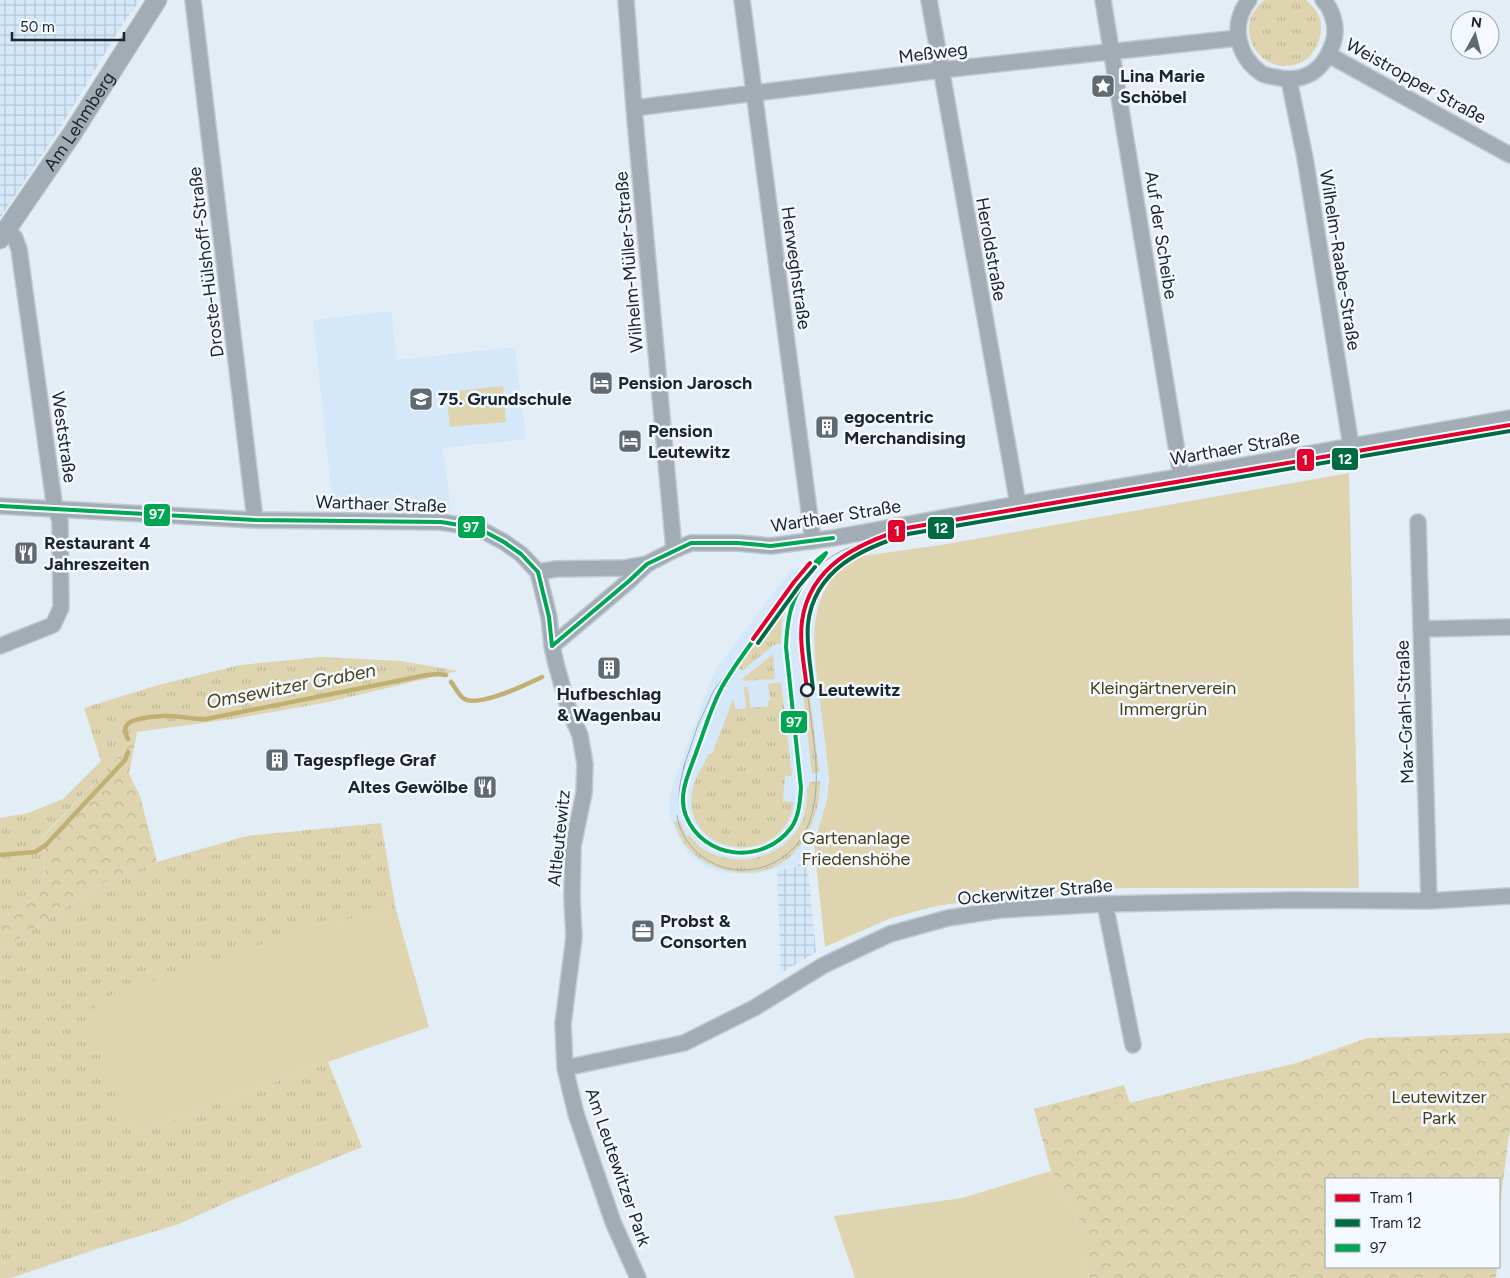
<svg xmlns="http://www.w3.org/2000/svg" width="1510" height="1278" font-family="Figtree,sans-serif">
<defs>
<pattern id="industrial-grid" width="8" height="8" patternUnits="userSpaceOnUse" patternTransform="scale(1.25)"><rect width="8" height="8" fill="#d4e8f9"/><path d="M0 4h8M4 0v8" fill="none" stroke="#b5c7d6"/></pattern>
<pattern id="grass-tufts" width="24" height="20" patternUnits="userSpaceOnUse" patternTransform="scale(1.25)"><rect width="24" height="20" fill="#ded5b0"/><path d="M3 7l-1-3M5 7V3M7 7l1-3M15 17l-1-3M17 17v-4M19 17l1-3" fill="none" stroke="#beb798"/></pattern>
<pattern id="forest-crowns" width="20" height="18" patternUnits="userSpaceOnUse" patternTransform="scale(1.25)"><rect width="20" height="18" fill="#ded5b0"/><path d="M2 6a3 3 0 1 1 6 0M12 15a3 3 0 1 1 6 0" fill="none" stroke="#beb798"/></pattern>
</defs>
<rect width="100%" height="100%" fill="#e3edf5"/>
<path fill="#d4e8f9" d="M 391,311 L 397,360 L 515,347 L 526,439 L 443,448 L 451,511 L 333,508 L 313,320 Z
M 791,569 L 840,569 L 824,587 L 817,606 L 815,616 L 814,649 L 828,779 L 826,799 L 821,820 L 807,856 L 795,865 L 755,874 L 725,873 L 707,868 L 688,854 L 676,833 L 668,810 L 671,790 L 706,693 L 716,669 Z"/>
<path fill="url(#industrial-grid)" d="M 0,0 L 140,0 L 122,25 L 60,128 L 0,218 Z
M 807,858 L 816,952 L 781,973 L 777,870 L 795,867 Z"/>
<path fill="url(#grass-tufts)" d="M 1265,0 L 1306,0 C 1310,4 1316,9 1318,14 C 1326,31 1317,56 1300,63 C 1277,73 1252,57 1249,33 C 1247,20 1255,7 1265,0 Z
M 812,585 L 817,588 C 808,605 804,621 805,641 L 798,641 C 797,626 799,613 804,599 L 805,599 Z
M 785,602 L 787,603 L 782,621 L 781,643 L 774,645 L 743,670 L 738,669 L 740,664 L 781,610 Z
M 807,650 L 806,660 L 818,763 L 820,772 L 812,773 L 798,651 Z
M 773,654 L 775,679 L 743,681 L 742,679 Z
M 321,657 L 401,661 L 458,671 L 329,702 L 232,719 L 137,732 C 109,771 74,804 41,838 L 45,870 L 39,896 L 0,919 L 0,818 L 28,813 L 63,799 L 101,761 L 84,708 L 158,685 L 240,665 Z
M 781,682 L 792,776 L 785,776 L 783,801 L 794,802 C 784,871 681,856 692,792 C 694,778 703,766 709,754 L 712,754 L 733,699 L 736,709 L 746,708 L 744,687 L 748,687 L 751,708 L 768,706 L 768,701 L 770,700 L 768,684 Z
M 820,781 C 820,808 811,836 792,855 C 764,882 714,877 689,849 C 681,841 678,832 674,822 L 680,821 L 687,837 L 689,835 C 694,840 698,846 703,849 C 736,869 781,860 800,825 C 806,814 807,800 807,788 L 809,787 L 809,782 Z
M 381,823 L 396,910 L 321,925 L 99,1018 L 133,1135 L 328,1062 L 362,1147 L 234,1199 L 179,1224 L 97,1249 L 11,1278 L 0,1278 L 0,951 L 103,883 L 157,862 L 246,836 Z"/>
<path fill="url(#forest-crowns)" d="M 137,732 L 129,774 L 140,796 L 157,862 L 103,883 L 0,951 L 0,919 L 39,896 L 45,870 L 41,839 C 74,804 109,771 137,732 Z
M 1510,1033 L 1510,1128 L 1501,1196 L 1499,1233 L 1499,1179 L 1326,1179 L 1326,1267 L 1497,1267 L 1496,1278 L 1089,1278 L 1085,1262 L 1085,1230 L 1051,1171 L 1034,1109 L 1124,1085 L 1130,1103 L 1213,1082 L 1297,1063 L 1367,1038 Z"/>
<path fill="#ded5b0" d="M 503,386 L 506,422 L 450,427 L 446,392 Z
M 1349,473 L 1359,888 L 1123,888 L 998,897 L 936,906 L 891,918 L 825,947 L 814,844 L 827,799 L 829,779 C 826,753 823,727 820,702 C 816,667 807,620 826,588 C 833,576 844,565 855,557 L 941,545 Z
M 396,910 L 429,1027 L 328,1062 L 133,1135 L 89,1022 L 99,1018 L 93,1001 L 321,924 Z
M 1051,1171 L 1085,1230 L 1085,1262 L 1089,1278 L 855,1278 L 834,1216 L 962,1198 Z"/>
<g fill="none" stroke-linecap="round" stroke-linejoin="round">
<path stroke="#c1b073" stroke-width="4.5" d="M 451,682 C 455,687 458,694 463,698 C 477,709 527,684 542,677
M 128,739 C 118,721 137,719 150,717 C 157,717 164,715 170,716 C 183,716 194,720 206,719 L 427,675 L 438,674 L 446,675
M 0,855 L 35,852 L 46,845 L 125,760 L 128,752"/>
<g stroke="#c0c9cf" stroke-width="18">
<path id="minor" d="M 193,0 L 255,520
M 626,0 L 634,108 L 674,550
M 742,0 L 813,541
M 929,0 L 1018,504
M 1103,0 L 1181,476
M 1249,0 C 1230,24 1237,56 1261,73 C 1265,76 1271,76 1275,77 C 1305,84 1324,70 1333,43 C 1338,29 1333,10 1323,0
M 1329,55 L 1510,155
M 1289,80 L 1305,158 L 1351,446
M 634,108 L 941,70 L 1238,38
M 0,506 L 255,520 L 441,522 L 478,528 L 504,542 L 521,554 L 538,572 L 549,617 L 552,646 L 556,664 L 569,710 L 580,735 L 585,764 L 584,793 L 573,846 L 572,898 L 574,937 L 563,1024 L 565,1068 L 576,1114 L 613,1222 L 638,1278
M 1418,522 L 1429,901
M 538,572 L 556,569 L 624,568 L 647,564 L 674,550 L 691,543 L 738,543 L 771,546 L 833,538 L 1018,504 L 1167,479 L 1510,418
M 1421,629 L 1510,627
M 0,646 L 53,625 L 61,608 L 60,520 L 55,509 L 19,249 L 15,238 L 7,229
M 552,646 L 629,581 L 647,564
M 1105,904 L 1133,1045
M 565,1068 L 684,1043 L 754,1008 L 824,965 L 890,934 L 948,918 L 1000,910 L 1105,904 L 1290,900 L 1429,901 L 1510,896"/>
</g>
<g stroke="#c0c9cf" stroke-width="21">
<g id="tertiary">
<path id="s1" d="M 0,239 L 72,134 L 157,0"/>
</g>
</g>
<use href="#minor" stroke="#a2acb4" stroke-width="15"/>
<use href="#tertiary" stroke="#a2acb4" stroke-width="19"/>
<path stroke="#a1aab1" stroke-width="1" d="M 685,763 C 682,776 677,791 680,805 C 687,852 742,868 779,843 C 787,837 794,829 798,819 C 801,812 801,804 802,797 L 787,646 C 786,608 800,576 834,555 C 843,549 855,546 866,542
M 683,769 L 698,725 L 714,690 L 753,639
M 677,815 C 678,826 684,837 691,846 C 726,887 791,873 809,823 C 824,783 812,732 807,690"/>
<g stroke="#f3f9fe" stroke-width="8">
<path id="bus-1" d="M 0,506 L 255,520 L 441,522 L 478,528 L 504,542 L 521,554 L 538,572 L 549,617 L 552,646
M 826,553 C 820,563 811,571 805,581 C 790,600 787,623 786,647 L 801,788 C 800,801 799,817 791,828 C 763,865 704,860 686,816 C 677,794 690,771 697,750 C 705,729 711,707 722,687 C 735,664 752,643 767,621 C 785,596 802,571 826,553 Z
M 552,646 L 629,581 L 647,564 L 691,543 L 738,543 L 771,546 L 833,538"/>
</g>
<use href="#bus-1" stroke="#00a651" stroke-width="4"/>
<g stroke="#f3f9fe" stroke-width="8">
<path id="tram-1" d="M 753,639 L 794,582 L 810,563
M 807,690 C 805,668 799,644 802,621 C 810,565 859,543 907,528 L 1510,425"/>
</g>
<g stroke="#f3f9fe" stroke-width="8">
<path id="tram-2" d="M 758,643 L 799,586 L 815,567
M 813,689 C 811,668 806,645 808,624 C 814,569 863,548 908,534 L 1510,431"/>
</g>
<use href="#tram-1" stroke="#e4002c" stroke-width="4"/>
<use href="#tram-2" stroke="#006b42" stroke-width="4"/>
</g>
<defs>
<g id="sight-square" transform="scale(1.25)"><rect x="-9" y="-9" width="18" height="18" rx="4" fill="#606a73" stroke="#f3f9fe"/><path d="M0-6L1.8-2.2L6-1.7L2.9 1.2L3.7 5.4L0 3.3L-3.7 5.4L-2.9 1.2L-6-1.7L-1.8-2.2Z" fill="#fff"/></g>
<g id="hotel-square" transform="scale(1.25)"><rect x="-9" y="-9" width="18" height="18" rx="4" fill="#606a73" stroke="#f3f9fe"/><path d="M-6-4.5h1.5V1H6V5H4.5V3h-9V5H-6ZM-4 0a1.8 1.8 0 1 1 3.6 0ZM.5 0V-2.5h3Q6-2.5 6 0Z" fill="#fff"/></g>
<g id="school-square" transform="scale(1.25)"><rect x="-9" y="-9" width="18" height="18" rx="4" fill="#606a73" stroke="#f3f9fe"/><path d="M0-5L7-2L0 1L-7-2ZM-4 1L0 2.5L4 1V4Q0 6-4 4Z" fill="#fff"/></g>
<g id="building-square" transform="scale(1.25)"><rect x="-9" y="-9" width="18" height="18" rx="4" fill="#606a73" stroke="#f3f9fe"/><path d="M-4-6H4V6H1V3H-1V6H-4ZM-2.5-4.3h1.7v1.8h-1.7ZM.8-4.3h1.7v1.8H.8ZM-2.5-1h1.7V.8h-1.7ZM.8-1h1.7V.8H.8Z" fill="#fff"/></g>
<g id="restaurant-square" transform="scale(1.25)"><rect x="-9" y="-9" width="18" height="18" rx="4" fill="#606a73" stroke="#f3f9fe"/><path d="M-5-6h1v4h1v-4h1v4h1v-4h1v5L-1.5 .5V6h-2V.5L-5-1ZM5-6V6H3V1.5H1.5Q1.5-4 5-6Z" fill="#fff"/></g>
<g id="office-square" transform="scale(1.25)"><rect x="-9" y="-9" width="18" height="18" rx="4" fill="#606a73" stroke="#f3f9fe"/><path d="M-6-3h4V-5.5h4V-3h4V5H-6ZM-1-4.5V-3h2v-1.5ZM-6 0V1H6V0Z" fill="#fff"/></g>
</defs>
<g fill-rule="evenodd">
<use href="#sight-square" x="1103" y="86"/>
<use href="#hotel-square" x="601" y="383"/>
<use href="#school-square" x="421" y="399"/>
<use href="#building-square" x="827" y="427"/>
<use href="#hotel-square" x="630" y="441"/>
<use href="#restaurant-square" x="26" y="553"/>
<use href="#building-square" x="609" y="668"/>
<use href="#building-square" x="277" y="760"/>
<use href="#restaurant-square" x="485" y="787"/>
<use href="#office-square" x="643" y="931"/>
</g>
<circle fill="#f3f9fe" stroke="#19242d" stroke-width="2.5" cx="807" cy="690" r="6"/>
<g text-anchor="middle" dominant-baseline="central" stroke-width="5" stroke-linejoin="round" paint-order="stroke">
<g font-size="18" fill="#19242d" stroke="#f3f9fe">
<text transform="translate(933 53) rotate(-7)">Meßweg</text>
<text transform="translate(1416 81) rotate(29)">Weistropper Straße</text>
<text stroke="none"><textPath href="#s1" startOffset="142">Am Lehmberg</textPath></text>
<text transform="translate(1161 235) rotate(81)">Auf der Scheibe</text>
<text transform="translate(991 249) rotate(80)">Heroldstraße</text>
<text transform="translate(1340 260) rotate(81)">Wilhelm-Raabe-Straße</text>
<text transform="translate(206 262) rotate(-97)">Droste-Hülshoff-Straße</text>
<text transform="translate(629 262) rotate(-95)">Wilhelm-Müller-Straße</text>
<text transform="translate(796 268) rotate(82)">Herweghstraße</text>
<text transform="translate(64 437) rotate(82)">Weststraße</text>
<text transform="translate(1235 448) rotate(-10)">Warthaer Straße</text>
<text transform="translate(381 504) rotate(2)">Warthaer Straße</text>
<text transform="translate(836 516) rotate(-9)">Warthaer Straße</text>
<text transform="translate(1405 712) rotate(-92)">Max-Grahl-Straße</text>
<text transform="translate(559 838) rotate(-84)">Altleutewitz</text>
<text transform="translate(1035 892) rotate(-5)">Ockerwitzer Straße</text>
<text transform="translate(618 1167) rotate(71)">Am Leutewitzer Park</text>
</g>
<g font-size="18" font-weight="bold" fill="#19242d" stroke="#f3f9fe" text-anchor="start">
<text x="1120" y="76">Lina Marie<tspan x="1120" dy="21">Schöbel</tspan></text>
<text x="618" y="383">Pension Jarosch</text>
<text x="438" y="399">75. Grundschule</text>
<text x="844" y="417">egocentric<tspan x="844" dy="21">Merchandising</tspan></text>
<text x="648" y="431">Pension<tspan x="648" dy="21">Leutewitz</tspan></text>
<text x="44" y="543">Restaurant 4<tspan x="44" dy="21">Jahreszeiten</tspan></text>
<text x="609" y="694" text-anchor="middle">Hufbeschlag<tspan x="609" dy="21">&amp; Wagenbau</tspan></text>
<text x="294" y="760">Tagespflege Graf</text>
<text x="468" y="787" text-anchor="end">Altes Gewölbe</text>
<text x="660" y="921">Probst &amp;<tspan x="660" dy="21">Consorten</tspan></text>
</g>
<g font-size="18" fill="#4a3e17" stroke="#f3f9fe">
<text x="1163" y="688">Kleingärtnerverein<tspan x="1163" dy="21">Immergrün</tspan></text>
<text x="856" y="838">Gartenanlage<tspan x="856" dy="21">Friedenshöhe</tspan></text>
<text x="1439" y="1097">Leutewitzer<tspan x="1439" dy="21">Park</tspan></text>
</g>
<g font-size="18" font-weight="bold" fill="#19242d" stroke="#f3f9fe" text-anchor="start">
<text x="818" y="690">Leutewitz</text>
</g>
<g font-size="19" font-style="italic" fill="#4f431d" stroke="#f3f9fe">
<text transform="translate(291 686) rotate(-11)">Omsewitzer Graben</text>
</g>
</g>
<g stroke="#f3f9fe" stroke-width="2">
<rect x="1331" y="447" width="28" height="24" rx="5" fill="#006b42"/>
<rect x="1296" y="448" width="19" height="24" rx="5" fill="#e4002c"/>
<rect x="143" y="503" width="28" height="24" rx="5" fill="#00a651"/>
<rect x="457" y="515" width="29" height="24" rx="5" fill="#00a651"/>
<rect x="927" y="516" width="28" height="24" rx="5" fill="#006b42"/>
<rect x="887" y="519" width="19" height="24" rx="5" fill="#e4002c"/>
<rect x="780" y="710" width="28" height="24" rx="5" fill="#00a651"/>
</g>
<g font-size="14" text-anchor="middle" font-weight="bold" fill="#fff">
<text x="1345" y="464">12</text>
<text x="1305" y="465">1</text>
<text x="157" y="519">97</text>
<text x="471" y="532">97</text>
<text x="941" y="533">12</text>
<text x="897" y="536">1</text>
<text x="794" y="727">97</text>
</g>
<rect x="1325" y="1178" width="175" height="90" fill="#f3f9fe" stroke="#9ca4aa"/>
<rect x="1335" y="1194" width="25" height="8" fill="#e4002c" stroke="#9ca4aa"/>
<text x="1370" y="1203" font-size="15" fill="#19242d">Tram 1</text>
<rect x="1335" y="1219" width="25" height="8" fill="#006b42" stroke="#9ca4aa"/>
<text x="1370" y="1228" font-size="15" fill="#19242d">Tram 12</text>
<rect x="1335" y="1244" width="25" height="8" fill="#00a651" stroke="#9ca4aa"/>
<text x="1370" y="1253" font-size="15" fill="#19242d">97</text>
<g transform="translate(1475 35) rotate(7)"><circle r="24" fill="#f3f9fe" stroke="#9ca4aa"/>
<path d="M0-4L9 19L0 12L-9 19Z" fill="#606a73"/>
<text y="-8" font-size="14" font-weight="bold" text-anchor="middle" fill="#19242d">N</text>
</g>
<path d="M12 32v8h112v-8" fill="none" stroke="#19242d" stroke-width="2.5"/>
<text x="20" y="32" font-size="15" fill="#19242d" stroke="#f3f9fe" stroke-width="4" paint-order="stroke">50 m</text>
</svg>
